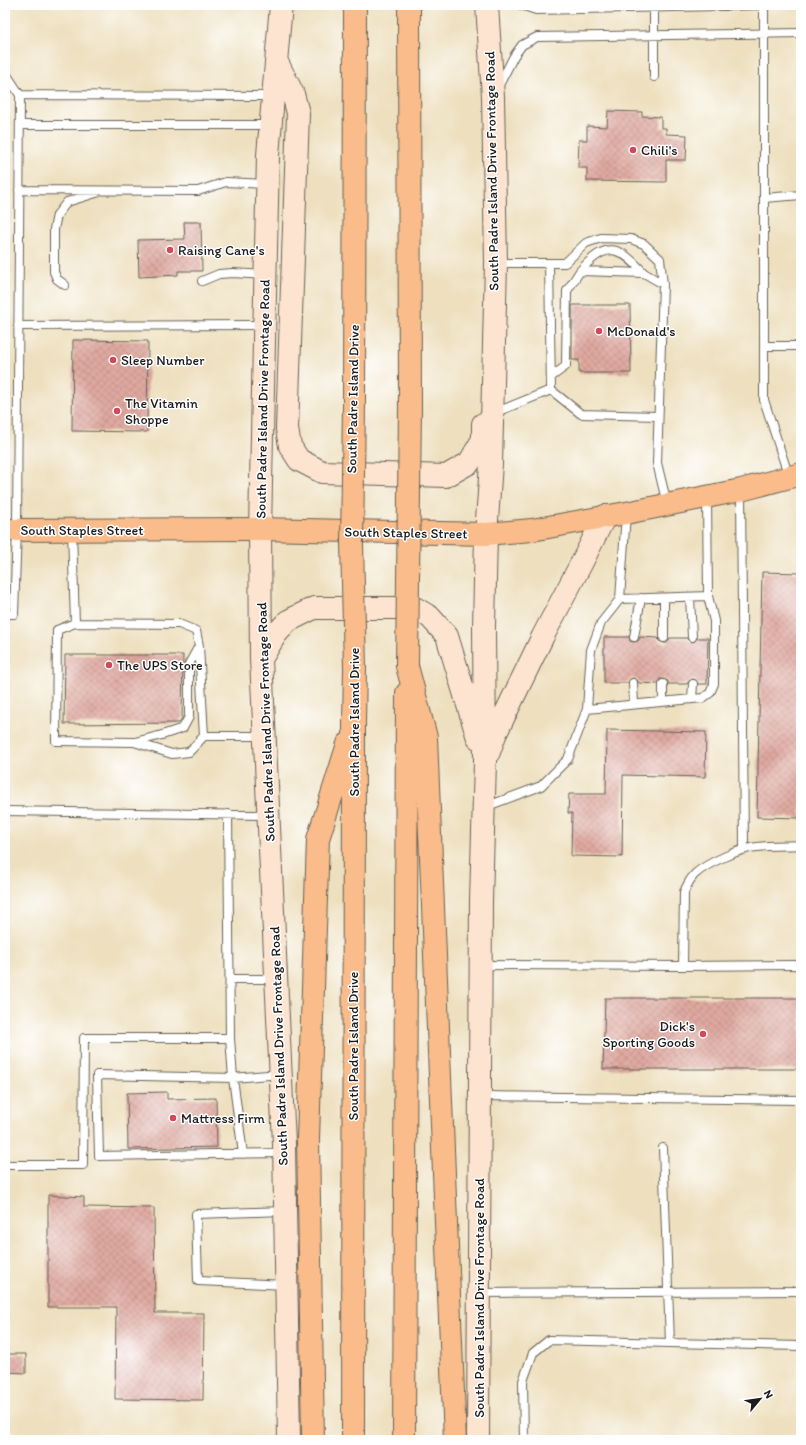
<svg xmlns="http://www.w3.org/2000/svg" width="806" height="1445" font-family="Itim,sans-serif">
<defs>
<pattern id="building-cross-hatch" width="8" height="8" patternUnits="userSpaceOnUse"><rect width="8" height="8" fill="#dfa9a0"/><path d="M0 0l8 8M0 8l8-8" fill="none" stroke="#bf9189"/></pattern>
</defs>
<rect width="100%" height="100%" fill="#fff"/>
<filter id="ink" filterUnits="userSpaceOnUse"><feTurbulence type="fractalNoise" baseFrequency=".025" numOctaves="2"/><feDisplacementMap in="SourceGraphic" scale="8" xChannelSelector="R" yChannelSelector="G"/><feConvolveMatrix kernelMatrix="1 2 1 2 8 2 1 2 1" color-interpolation-filters="sRGB"/></filter>
<filter id="wash" filterUnits="userSpaceOnUse"><feTurbulence type="fractalNoise" baseFrequency=".012" numOctaves="4" result="noise"/><feDisplacementMap in="SourceGraphic" scale="16" xChannelSelector="R" yChannelSelector="G"/><feGaussianBlur stdDeviation="0.9" result="paint"/><feColorMatrix in="noise" values="0 0 0 0 0 0 0 0 0 0 0 0 0 0 0 0 0 1.4 0 .05"/><feComposite in="paint" operator="in"/></filter>
<g filter="url(#wash)">
<rect width="100%" height="100%" fill="#eee0bf"/>
<g id="blocks">
<path fill="url(#building-cross-hatch)" d="M 608,111 L 642,112 L 642,116 L 661,117 L 661,128 L 666,128 L 666,134 L 687,135 L 686,160 L 666,160 L 666,182 L 587,181 L 587,168 L 578,168 L 579,140 L 587,140 L 587,126 L 607,127 Z
M 184,222 L 201,222 L 202,271 L 178,271 L 178,275 L 139,277 L 138,240 L 185,239 Z
M 572,305 L 630,305 L 631,373 L 579,373 L 579,360 L 572,360 Z
M 73,340 L 148,341 L 147,432 L 72,431 Z
M 762,572 L 801,573 L 801,818 L 757,817 Z
M 604,637 L 629,637 L 630,641 L 633,642 L 638,641 L 640,637 L 658,638 L 659,641 L 664,643 L 667,643 L 670,638 L 687,638 L 688,640 L 692,642 L 695,641 L 697,638 L 708,638 L 707,684 L 698,684 L 696,680 L 693,679 L 689,681 L 687,684 L 668,684 L 668,681 L 663,679 L 660,679 L 658,684 L 639,683 L 637,680 L 633,678 L 630,679 L 628,683 L 604,683 Z
M 65,655 L 183,655 L 182,718 L 179,723 L 64,724 Z
M 607,730 L 706,732 L 705,777 L 623,775 L 622,857 L 571,856 L 572,813 L 568,813 L 569,794 L 606,794 Z
M 605,998 L 801,998 L 801,1069 L 603,1069 Z
M 167,1092 L 167,1099 L 216,1098 L 217,1147 L 128,1149 L 127,1093 Z
M 48,1195 L 84,1197 L 84,1207 L 154,1208 L 155,1313 L 204,1313 L 203,1400 L 115,1399 L 116,1307 L 48,1307 Z
M 5,1354 L 26,1354 L 26,1373 L 5,1372 Z"/>
</g>
</g>
<g filter="url(#ink)">
<use href="#blocks" fill-opacity="0" stroke="#666155" stroke-width="1"/>
<g fill="none" stroke-linecap="round" stroke-linejoin="round">
<g stroke="#666155" stroke-width="10">
<path id="lane" d="M 521,5 L 536,10 L 764,5
M 764,5 L 764,400 L 789,477
M 5,72 L 20,95 L 17,530 L 14,614 L 5,614
M 654,77 L 654,5
M 498,87 L 514,56 L 522,45 L 537,37 L 801,33
M 20,95 L 273,96
M 20,125 L 270,125
M 19,190 L 198,191 L 226,182 L 267,184
M 764,198 L 801,195
M 497,263 L 565,263 L 586,243 L 601,238 L 631,239 L 644,244 L 660,259 L 663,284 L 657,463 L 667,504
M 549,263 L 551,390
M 580,271 C 607,240 619,246 644,273
M 202,281 L 219,274 L 233,273 L 264,275
M 65,285 L 57,279 L 54,272 L 54,229 L 57,215 L 67,202 L 96,193
M 18,326 L 263,325
M 765,346 L 801,346
M 551,377 L 566,366 L 567,291 L 580,271 L 644,273 L 663,284
M 494,413 L 551,390 L 581,414 L 658,416
M 741,492 L 744,849
M 626,514 L 620,599 L 708,596
M 72,531 L 75,623
M 690,597 L 692,637
M 75,623 L 179,624 L 196,631 L 199,646 L 204,736 L 189,752 L 172,754 L 134,742 L 56,741 L 57,630 Z
M 634,637 L 641,598
M 664,638 L 664,598
M 633,683 L 634,704
M 692,699 L 693,684
M 663,701 L 663,684
M 587,709 L 591,650 L 601,623 L 620,599
M 204,736 L 263,736
M 135,742 L 162,735 L 183,728 L 189,717 L 189,664 L 199,646
M 485,807 L 541,786 L 568,759 L 587,709 L 703,698 L 710,693 L 714,684 L 714,621 L 708,596 L 707,497
M 5,811 L 268,815
M 228,814 L 230,1038 L 233,1078 L 243,1154
M 481,965 L 683,966 L 684,892 C 687,885 690,879 695,874 C 707,863 741,848 757,847 C 772,845 787,846 801,845
M 683,966 L 801,965
M 230,979 L 275,979
M 280,1074 L 233,1078 L 97,1075 L 99,1156 L 283,1153
M 481,1096 L 801,1100
M 5,1165 L 83,1165 L 84,1038 L 230,1038
M 284,1211 L 196,1214 L 198,1281 L 286,1285
M 480,1293 L 801,1291
M 670,1343 L 801,1346
M 524,1440 L 523,1381 L 533,1353 L 549,1340 L 670,1343 L 663,1148"/>
</g>
<g stroke="#666155" stroke-width="24">
<path id="secondary" d="M 281,5 L 268,155 L 260,529 L 261,659 L 284,1144 L 289,1440
M 277,62 L 293,94 L 298,113 L 287,429 L 290,446 L 299,460 L 322,472 L 446,476 L 469,463 L 483,439 L 483,424
M 261,659 L 276,634 L 288,621 L 314,608 L 415,608 L 430,617 L 447,636 L 478,738
M 489,752 L 495,735 L 543,636 L 581,564 L 605,516
M 478,1440 L 481,900 L 485,762 L 484,627 L 486,534 L 491,464 L 496,263 L 493,97 L 487,5"/>
</g>
<g stroke="#666155" stroke-width="24">
<path id="primary" d="M 5,530 L 260,529 L 486,534 L 532,530 L 626,513 L 741,490 L 801,474"/>
</g>
<g stroke="#666155" stroke-width="24">
<path id="highway" d="M 409,5 L 410,408
M 354,405 L 355,5
M 407,666 L 426,737 L 455,1440
M 313,1440 L 308,1138 L 318,839 L 348,744
M 353,1440 L 354,723 L 355,668
M 404,1440 L 407,693"/>
</g>
<use href="#lane" stroke="#fff" stroke-width="8"/>
<use href="#secondary" stroke="#fde4d0" stroke-width="22"/>
<use href="#primary" stroke="#f9bc8a" stroke-width="22"/>
<use href="#highway" stroke="#f9bc8a" stroke-width="22"/>
<g stroke="#666155" stroke-width="24" stroke-linecap="butt">
<path id="highway-bridge" d="M 354,405 L 352,543 L 355,668
M 407,666 L 410,408"/>
</g>
<use href="#highway-bridge" stroke="#f9bc8a" stroke-width="22"/>
</g>
</g>
<g fill="#d1495b" stroke="#fff" stroke-width="1.5">
<circle cx="633" cy="150" r="4"/>
<circle cx="170" cy="250" r="4"/>
<circle cx="599" cy="331" r="4"/>
<circle cx="113" cy="360" r="4"/>
<circle cx="117" cy="411" r="4"/>
<circle cx="109" cy="665" r="4"/>
<circle cx="703" cy="1034" r="4"/>
<circle cx="173" cy="1118" r="4"/>
</g>
<g text-anchor="middle" dominant-baseline="central" stroke-width="3" stroke-linejoin="round" paint-order="stroke">
<g font-size="14" fill="#1c1c1c" stroke="#fff" text-anchor="start">
<text x="641" y="150">Chili's</text>
<text x="178" y="250">Raising Cane's</text>
<text x="607" y="331">McDonald's</text>
<text x="121" y="360">Sleep Number</text>
<text x="125" y="403">The Vitamin<tspan x="125" dy="16">Shoppe</tspan></text>
<text x="117" y="665">The UPS Store</text>
<text x="695" y="1026" text-anchor="end">Dick's<tspan x="695" dy="16">Sporting Goods</tspan></text>
<text x="181" y="1118">Mattress Firm</text>
</g>
<g font-size="14" fill="#1c1c1c" stroke="#fff">
<text transform="translate(492 171) rotate(-91)">South Padre Island Drive Frontage Road</text>
<text transform="translate(263 399) rotate(-89)">South Padre Island Drive Frontage Road</text>
<text transform="translate(353 399) rotate(-89)">South Padre Island Drive</text>
<text x="82" y="530">South Staples Street</text>
<text transform="translate(406 533) rotate(1)">South Staples Street</text>
<text transform="translate(266 722) rotate(-92)">South Padre Island Drive Frontage Road</text>
<text transform="translate(354 722) rotate(-90)">South Padre Island Drive</text>
<text transform="translate(279 1046) rotate(-92)">South Padre Island Drive Frontage Road</text>
<text transform="translate(353 1046) rotate(-90)">South Padre Island Drive</text>
<text transform="translate(479 1298) rotate(-90)">South Padre Island Drive Frontage Road</text>
</g>
</g>
<rect width="806" height="1445" fill="none" stroke="#fff" stroke-width="20"/>
<g transform="translate(760 1399) rotate(61)" stroke="#ffffff" stroke-width="3" paint-order="stroke">
<path d="M0-3L7 15L0 10L-7 15Z" fill="#1c1c1c"/>
<text y="-6" font-size="11" font-weight="bold" text-anchor="middle" fill="#1c1c1c">N</text>
</g>
</svg>
